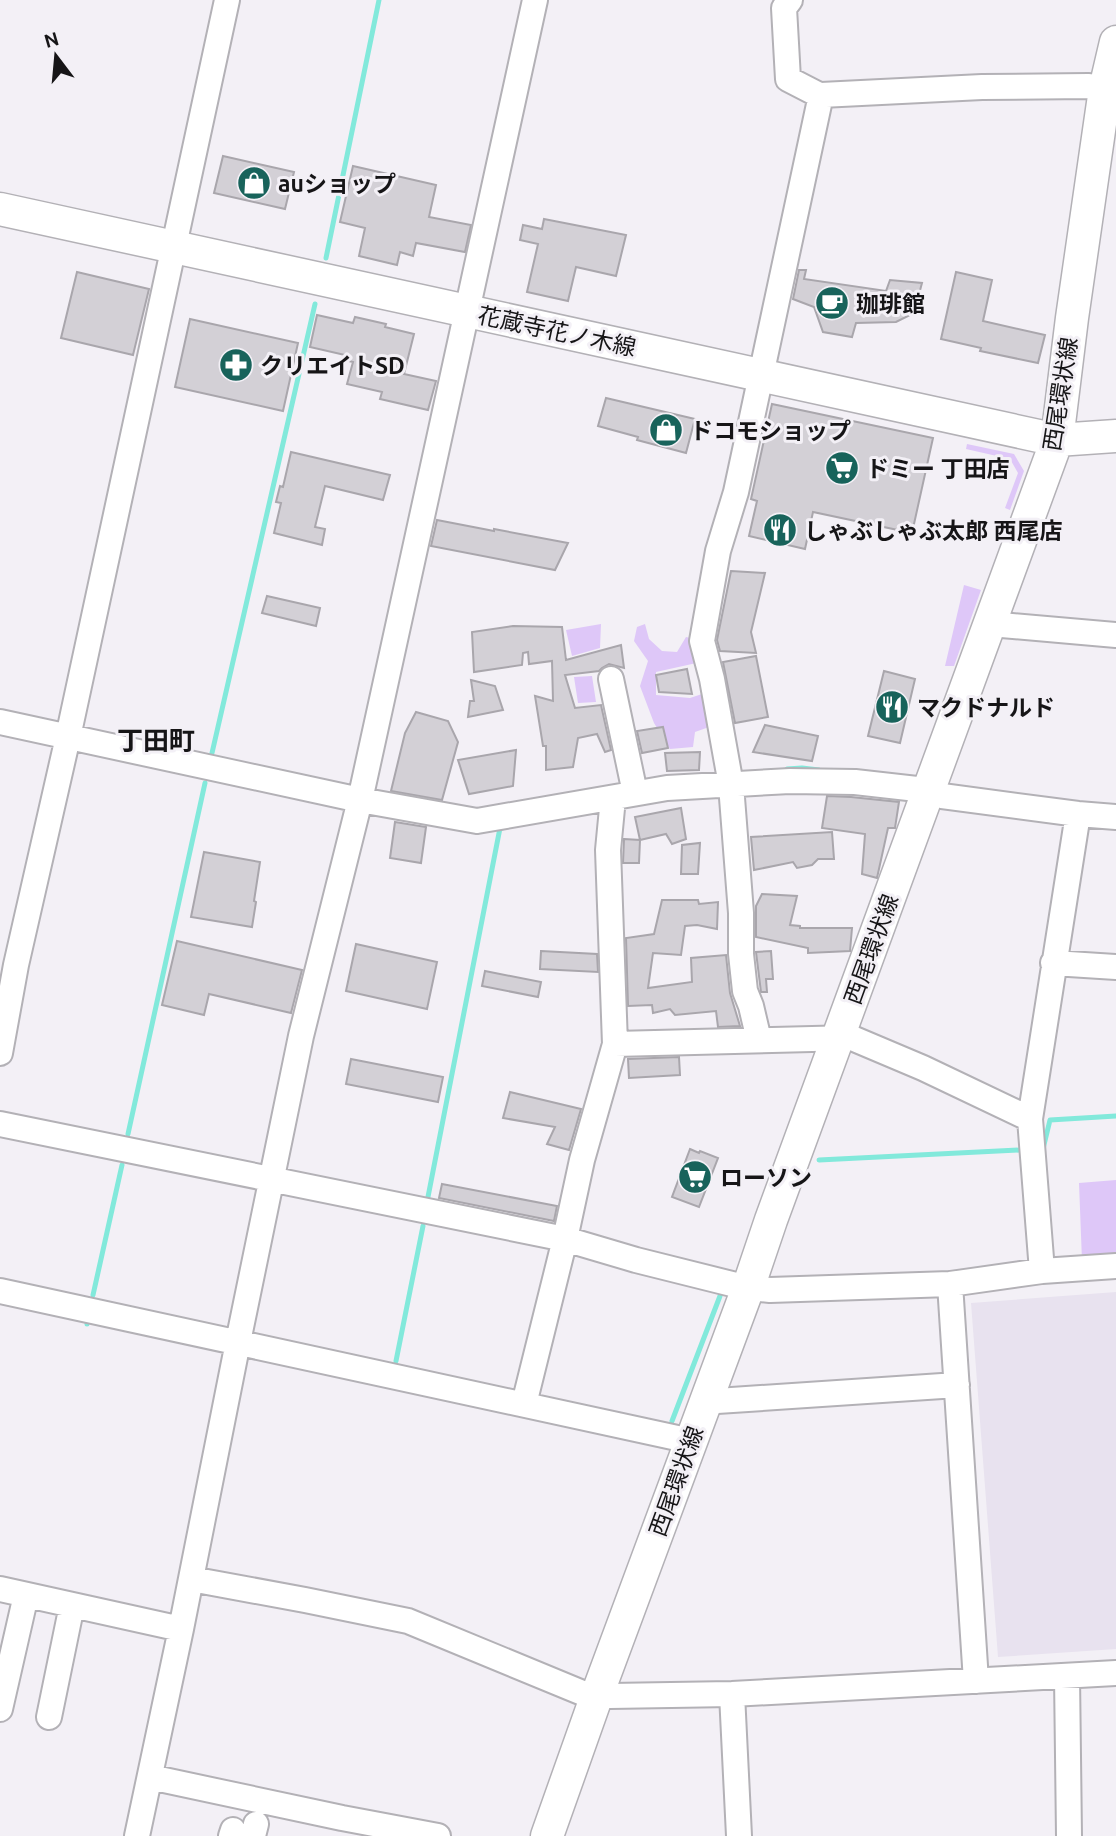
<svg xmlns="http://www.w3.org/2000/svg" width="1116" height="1836" font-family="Ubuntu,'Noto Sans JP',sans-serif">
<rect width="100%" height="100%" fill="#f3f0f6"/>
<path fill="#e8e2ef" d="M 1116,1292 L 1116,1649 L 998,1657 L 971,1303 Z"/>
<path fill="#dec7f8" d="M 967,444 L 1014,454 L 1024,471 L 1010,510 L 1005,508 L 1018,473 L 1010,459 L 966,449 Z
M 964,585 L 981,590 L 954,666 L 945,666 Z
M 601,624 L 600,648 L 572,656 L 566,630 Z
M 645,624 L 649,639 L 662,651 L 677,652 L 686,637 L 699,640 L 701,662 L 656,672 L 656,695 L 690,698 L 705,693 L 712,726 L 695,732 L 693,747 L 670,749 L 654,723 L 640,686 L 648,661 L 634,641 L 637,627 Z
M 592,676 L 596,702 L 578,703 L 574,677 Z
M 1116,1180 L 1116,1258 L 1082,1261 L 1079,1183 Z"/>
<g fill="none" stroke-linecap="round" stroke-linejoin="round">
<path stroke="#82e9db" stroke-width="5" d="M 326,258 L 379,0
M 212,753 L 315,304
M 787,769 L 802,768 L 819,770
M 128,1134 L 205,783
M 1043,1149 L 1050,1120 L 1116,1116
M 819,1160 L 1020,1150
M 427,1202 L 500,828 L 502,828
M 93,1295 L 122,1165
M 87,1324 L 87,1323
M 396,1361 L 423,1226
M 672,1421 L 720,1296"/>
</g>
<path fill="#d3d0d6" stroke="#a9a6ac" stroke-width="2" d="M 223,156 L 294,172 L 285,209 L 214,193 Z
M 353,166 L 436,185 L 429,217 L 471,225 L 465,252 L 416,243 L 413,256 L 400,252 L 397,265 L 359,256 L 365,228 L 340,222 Z
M 544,219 L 626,235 L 616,276 L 576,267 L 568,301 L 527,292 L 538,244 L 520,240 L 523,225 L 542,229 Z
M 799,270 L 806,270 L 804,279 L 886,291 L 890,280 L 922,283 L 914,313 L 896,322 L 856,323 L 852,337 L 823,332 L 814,307 L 793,299 Z
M 77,272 L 149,289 L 133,355 L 61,338 Z
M 956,272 L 992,280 L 983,321 L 1045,335 L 1038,363 L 980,351 L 981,348 L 941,339 Z
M 317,315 L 353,323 L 355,317 L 386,324 L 385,327 L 414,334 L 404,374 L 436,381 L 428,410 L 380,399 L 382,392 L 347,384 L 353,362 L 344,360 L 345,355 L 310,347 Z
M 190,319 L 298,343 L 283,411 L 175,387 Z
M 606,398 L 695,419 L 686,453 L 637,440 L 638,437 L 598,426 Z
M 772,404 L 933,438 L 912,533 L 813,512 L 805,549 L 749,536 L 757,501 L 751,499 Z
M 291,452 L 390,475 L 383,500 L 325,486 L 315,527 L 325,529 L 322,545 L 274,533 L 281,503 L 276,502 L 280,486 L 283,487 Z
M 437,520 L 494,531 L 494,529 L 568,543 L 555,570 L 431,546 Z
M 731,571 L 765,573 L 751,632 L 756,653 L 720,651 L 717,640 Z
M 267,596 L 320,608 L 316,626 L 262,613 Z
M 513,626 L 562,627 L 566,660 L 621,645 L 624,668 L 609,664 L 602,668 L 599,671 L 565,675 L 575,708 L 601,705 L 611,750 L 605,752 L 597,734 L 578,738 L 573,767 L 546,770 L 546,746 L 543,746 L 535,696 L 553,701 L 552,661 L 529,664 L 528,652 L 523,653 L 522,665 L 474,672 L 472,632 Z
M 756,656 L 768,717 L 735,723 L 723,662 Z
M 687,669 L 692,694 L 659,692 L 656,675 Z
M 884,671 L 915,679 L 900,743 L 868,736 Z
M 471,680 L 495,686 L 503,710 L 468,717 L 470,701 L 474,701 Z
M 416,712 L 448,721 L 458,742 L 442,800 L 391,791 L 405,733 Z
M 765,725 L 818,736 L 812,761 L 753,752 Z
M 663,727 L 668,748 L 642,753 L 637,731 Z
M 516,750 L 513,786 L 469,794 L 458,760 Z
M 700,752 L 699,770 L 667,771 L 665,753 Z
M 827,796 L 851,797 L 899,802 L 895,828 L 888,828 L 877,878 L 862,874 L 865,834 L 822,828 Z
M 681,808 L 686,839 L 672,844 L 666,834 L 640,840 L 635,817 Z
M 395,822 L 426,827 L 421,863 L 390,858 Z
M 832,832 L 834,859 L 818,859 L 812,865 L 797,868 L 793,862 L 754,870 L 751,837 Z
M 624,839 L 640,840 L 639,863 L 623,863 Z
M 700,843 L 698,874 L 681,874 L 682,845 Z
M 204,852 L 260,862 L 254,901 L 256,902 L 252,927 L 191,917 Z
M 762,894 L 797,896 L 790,925 L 800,926 L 800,928 L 852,928 L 850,951 L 808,953 L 808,948 L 756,937 L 756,906 Z
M 662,900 L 698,900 L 699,904 L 718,902 L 717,929 L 697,925 L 685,926 L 681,955 L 653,953 L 648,988 L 692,982 L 691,958 L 726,955 L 730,993 L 740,1026 L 718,1027 L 716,1011 L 675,1015 L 670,1009 L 653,1013 L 652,1005 L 628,1006 L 626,938 L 654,934 Z
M 177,941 L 302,970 L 291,1013 L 209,994 L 204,1015 L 162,1005 Z
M 356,944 L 437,962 L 427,1009 L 346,991 Z
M 541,951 L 597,954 L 598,972 L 540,969 Z
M 771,951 L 773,979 L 766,979 L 767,992 L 761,992 L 756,952 Z
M 485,971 L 541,982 L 538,997 L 482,986 Z
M 679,1057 L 680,1075 L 629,1078 L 628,1059 Z
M 351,1059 L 443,1077 L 438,1102 L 346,1084 Z
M 510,1092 L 581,1109 L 569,1150 L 547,1144 L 555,1127 L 503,1118 Z
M 690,1149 L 699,1153 L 700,1151 L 718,1158 L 699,1207 L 672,1197 Z
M 442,1184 L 557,1206 L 554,1221 L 439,1198 Z"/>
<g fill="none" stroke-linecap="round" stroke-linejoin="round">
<g stroke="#b3b1b6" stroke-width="28">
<path id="minor" d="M 790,0 L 784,8 L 788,79 L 821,96
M 990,624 L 1116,635
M 611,679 L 635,793
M 0,722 L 360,800 L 477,821 L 667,788 L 790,781 L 855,782 L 917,789 L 942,796 L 1078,814 L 1116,817
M 1053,963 L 1116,967
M 759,1040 L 751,1006 L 745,991 L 741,954 L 741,913 L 731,785 L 712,679 L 702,641 L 718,551 L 736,492 L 821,95 L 982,87 L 1089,86 L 1116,91
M 615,1044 L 852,1038 L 923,1068 L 1030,1119
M 0,1053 L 16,965 L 68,737 L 227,0
M 0,1124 L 565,1239 L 636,1260 L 748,1288 L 770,1290 L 950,1284 L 1042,1271 L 1116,1266
M 1042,1271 L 1030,1119 L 1078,814
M 950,1284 L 976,1681
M 0,1291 L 691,1441
M 524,1404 L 565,1239 L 582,1160 L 615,1044 L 608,850 L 613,798
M 705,1404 L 717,1401 L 957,1385
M 191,1579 L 305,1600 L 408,1621 L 585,1694 L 610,1696 L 732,1694 L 1116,1673
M 0,1589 L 181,1629
M 1067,1676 L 1069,1836
M 732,1694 L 739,1836
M 0,1709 L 26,1595
M 49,1717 L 72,1605
M 150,1777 L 342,1818 L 438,1836
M 137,1836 L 181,1629 L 238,1342 L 301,1036 L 360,800 L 535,0
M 231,1836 L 233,1830
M 253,1836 L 256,1824"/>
</g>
<g stroke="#b3b1b6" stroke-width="35">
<path id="major" d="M 0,209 L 1057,440 L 1116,436
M 547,1836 L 597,1695 L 748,1288 L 771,1220 L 1057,440 L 1072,318 L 1105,89 L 1116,42"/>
</g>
<use href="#minor" stroke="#fff" stroke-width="24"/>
<use href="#major" stroke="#fff" stroke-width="32"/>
</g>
<defs>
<g id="shop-disc" transform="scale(1.75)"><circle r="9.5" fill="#18635b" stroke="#f3f0f6"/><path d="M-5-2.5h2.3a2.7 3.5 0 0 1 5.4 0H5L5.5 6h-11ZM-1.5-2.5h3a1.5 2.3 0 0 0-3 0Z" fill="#fff"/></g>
<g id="cafe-disc" transform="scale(1.75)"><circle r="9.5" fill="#18635b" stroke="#f3f0f6"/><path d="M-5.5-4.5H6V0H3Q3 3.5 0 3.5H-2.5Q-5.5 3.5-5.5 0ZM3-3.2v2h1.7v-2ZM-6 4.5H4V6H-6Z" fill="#fff"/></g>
<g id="pharmacy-disc" transform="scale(1.75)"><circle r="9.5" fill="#18635b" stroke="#f3f0f6"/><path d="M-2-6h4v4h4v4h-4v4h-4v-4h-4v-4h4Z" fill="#fff"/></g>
<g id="supermarket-disc" transform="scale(1.75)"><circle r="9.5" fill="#18635b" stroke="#f3f0f6"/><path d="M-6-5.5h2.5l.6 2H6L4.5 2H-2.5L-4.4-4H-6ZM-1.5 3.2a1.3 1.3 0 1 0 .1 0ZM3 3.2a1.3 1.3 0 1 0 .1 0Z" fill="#fff"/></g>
<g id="restaurant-disc" transform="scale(1.75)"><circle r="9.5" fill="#18635b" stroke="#f3f0f6"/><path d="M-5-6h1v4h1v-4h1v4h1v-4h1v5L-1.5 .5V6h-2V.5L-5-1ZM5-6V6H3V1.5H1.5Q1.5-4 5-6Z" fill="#fff"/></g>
</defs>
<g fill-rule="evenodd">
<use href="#shop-disc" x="254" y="183"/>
<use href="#cafe-disc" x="832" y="303"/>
<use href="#pharmacy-disc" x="236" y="365"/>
<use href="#shop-disc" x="666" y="430"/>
<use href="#supermarket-disc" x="842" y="468"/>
<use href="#restaurant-disc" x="780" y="530"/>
<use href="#restaurant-disc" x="892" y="707"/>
<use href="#supermarket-disc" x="695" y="1177"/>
</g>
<g text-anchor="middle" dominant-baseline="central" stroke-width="6" stroke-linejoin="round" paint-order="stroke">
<g font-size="23" font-weight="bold" fill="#161517" stroke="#f3f0f6" text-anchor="start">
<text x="278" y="183">auショップ</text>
<text x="856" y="303">珈琲館</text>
<text x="260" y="365">クリエイトSD</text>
<text x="690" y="430">ドコモショップ</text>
<text x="866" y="468">ドミー 丁田店</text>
<text x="804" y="530">しゃぶしゃぶ太郎 西尾店</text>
<text x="917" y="707">マクドナルド</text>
<text x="720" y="1177">ローソン</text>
</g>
<g font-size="23" fill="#161517" stroke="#f3f0f6">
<text transform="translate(557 331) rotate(12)">花蔵寺花ノ木線</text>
<text transform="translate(1060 394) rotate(-81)">西尾環状線</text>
<text transform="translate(871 949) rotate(-70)">西尾環状線</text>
<text transform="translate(676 1481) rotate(-70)">西尾環状線</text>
</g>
<g font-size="26" font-weight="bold" fill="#161517" stroke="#f3f0f6">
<text x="156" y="740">丁田町</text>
</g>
</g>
<g transform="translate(56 56) rotate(344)" stroke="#f3f0f6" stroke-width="5" paint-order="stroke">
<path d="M0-5L12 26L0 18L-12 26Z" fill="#161517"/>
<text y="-10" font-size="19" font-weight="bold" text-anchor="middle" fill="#161517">N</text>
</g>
</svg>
